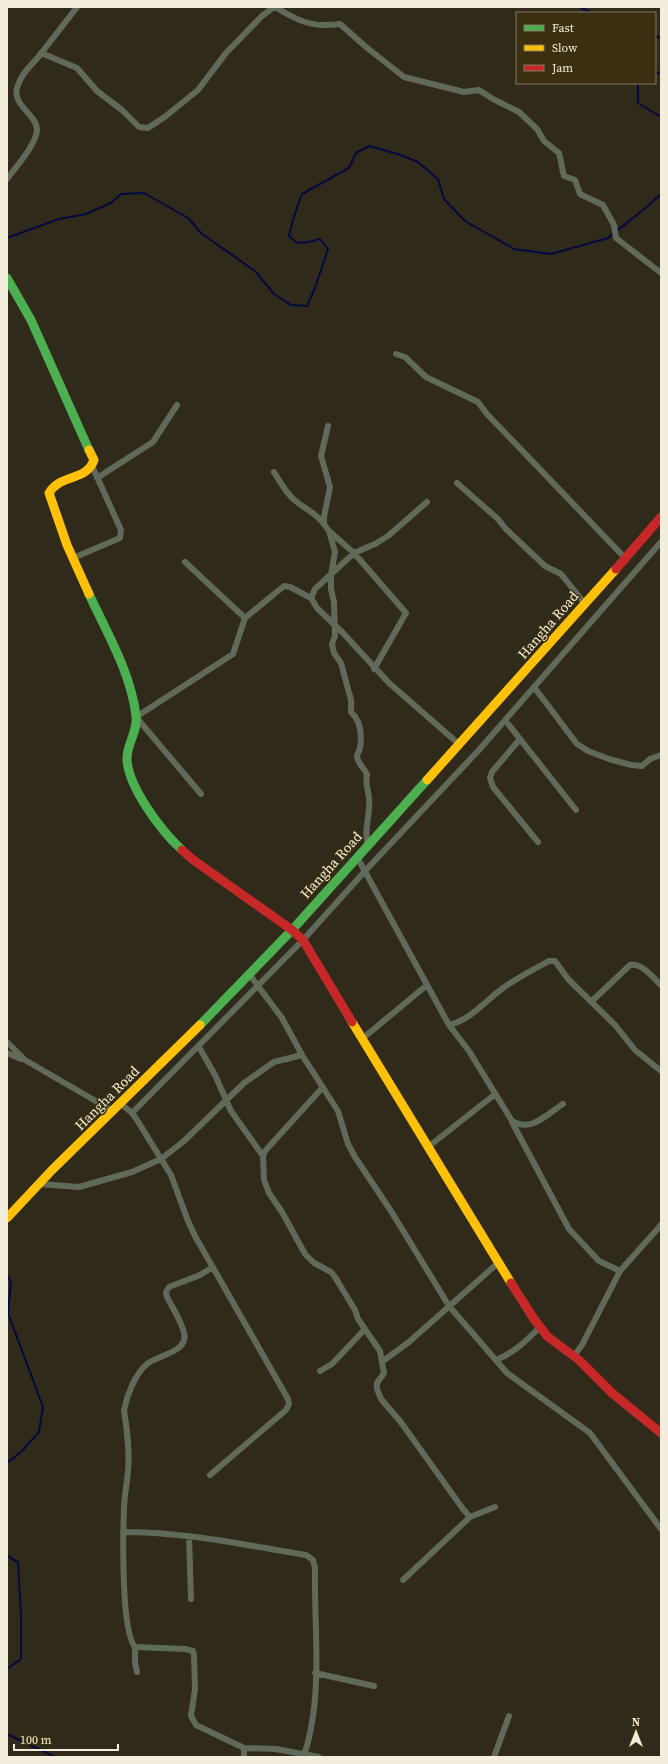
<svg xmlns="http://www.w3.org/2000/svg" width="668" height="1764" font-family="'Source Serif 4',serif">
<rect width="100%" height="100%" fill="#302a1a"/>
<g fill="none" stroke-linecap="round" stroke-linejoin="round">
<path stroke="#040942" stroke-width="2" d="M 580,7 L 592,13
M 655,35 L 661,39
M 655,74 L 661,72
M 638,83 L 638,103 L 661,117
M 7,238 L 59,219 L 86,214 L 111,203 L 121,194 L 144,193 L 188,218 L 201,233 L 256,272 L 274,294 L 291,305 L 307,306 L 315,288 L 328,249 L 320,239 L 309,242 L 297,243 L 289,236 L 294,216 L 302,194 L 349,168 L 356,153 L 369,146 L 398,154 L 418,162 L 438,179 L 444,199 L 465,221 L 514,249 L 551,254 L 608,238 L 649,205 L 661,194
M 7,1275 L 11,1282 L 8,1313 L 43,1407 L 39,1432 L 22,1451 L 7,1463
M 7,1556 L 18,1562 L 21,1617 L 21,1659 L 7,1669
M 7,1734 L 55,1757"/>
<path stroke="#606a5a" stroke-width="6" d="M 275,7 C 298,21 312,28 340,24 L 366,47 L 404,77 L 464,92 L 479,90 L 493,99 L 519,112 L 537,129 L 544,141 L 559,153 L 564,176 L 575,180 L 580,194 L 603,205 L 614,225 L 616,238 L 661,273
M 41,53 L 77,68 L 97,91 L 122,110 L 139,127 L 148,128 L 166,116 L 198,90 L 226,53 L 262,16 L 274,7
M 7,179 C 16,167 36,145 37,130 C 38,116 12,105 17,88 C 22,72 30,67 40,55 C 52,39 65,23 77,7
M 396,354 L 405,357 L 426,377 L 478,402 L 487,414 L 625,558
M 328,426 L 321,456 L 330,487 L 324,517 L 324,524 L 329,531 L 354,553 L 406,613 L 374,669
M 274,472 C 281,483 287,495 297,502 C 307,510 317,514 324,524
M 97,478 L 153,442 L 177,405
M 457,483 L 498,519 L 505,528 L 545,566 L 561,574 L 585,604
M 427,502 L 388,536 L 375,544 L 354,553 L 315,589 L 311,598 L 317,608 L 343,633 L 389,683 L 460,745
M 329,531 L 335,552 L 331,575 L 331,589 L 334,602 L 335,636 L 332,644 L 334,653 L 341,663 L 351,700 L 351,712 C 361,721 362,735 360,748 C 359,751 357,754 357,757 C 358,763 364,769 367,774 C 365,783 368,789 369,798 C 371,814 363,830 368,845
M 73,558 L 120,538 L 121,530 L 93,468
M 185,562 L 245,618
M 534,687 L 577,744 L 588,751 L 609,759 L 631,765 L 642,766 L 650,759 L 661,755
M 505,720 L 576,810
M 520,739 L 492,772 L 490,778 L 493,787 L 538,842
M 201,794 L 136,717 L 233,654 L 245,618 L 284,586 L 290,587 L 311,598
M 357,857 L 449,1025 L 469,1051 L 512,1121 C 531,1133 547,1114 563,1104
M 249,974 L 282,1018 L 302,1055 L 338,1111 L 348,1144 L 355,1157 L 391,1211 L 449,1306 L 507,1373 L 590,1433 L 661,1529
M 592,1001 L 630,965 C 642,962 653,978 661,985
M 449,1025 C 472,1019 485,1001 503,988 C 517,978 534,969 549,961 L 555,961 L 568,979 L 615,1025 L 635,1050 L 661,1071
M 362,1039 L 427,985
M 7,1042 L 25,1060 L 113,1111
M 199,1047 L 215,1075 L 231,1111 L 263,1156
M 7,1053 L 21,1059
M 323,1087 L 265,1151 L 263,1156 L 264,1180 L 269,1193 L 282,1212 L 305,1254 L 314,1263 L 331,1272 L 335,1277 L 355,1310 L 358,1319 L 380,1351 L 384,1373 L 377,1383 L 377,1389 L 381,1399 L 400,1421 L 463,1509 L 470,1517 L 495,1507
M 121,1104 L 132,1113 L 137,1120 L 171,1175 L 188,1221 L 195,1236 L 288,1399 L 289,1404 L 286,1410 L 210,1475
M 132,1113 L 303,940 L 365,871 L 478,751 L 661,542
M 512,1122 L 569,1229 L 599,1261 L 620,1271
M 428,1147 L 494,1095
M 39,1184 L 79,1187 L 132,1172 L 161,1159 L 184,1141 L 244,1083 L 274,1062 L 302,1055
M 213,1267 L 200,1275 L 169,1287 L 166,1292 L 167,1297 C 172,1307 182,1322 184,1333 C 189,1352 158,1355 147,1364 C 135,1374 127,1395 124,1410 C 127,1430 130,1451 128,1471 C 127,1484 124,1497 124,1510 C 123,1534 121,1631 135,1647 L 185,1649 L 193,1651 L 194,1655 L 195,1689 L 191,1716 L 196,1725 L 244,1748 L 276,1749 L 319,1757
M 573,1357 L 582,1345 L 620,1271 L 661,1225
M 496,1360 C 514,1353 526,1341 540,1327
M 383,1361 L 409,1342 L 498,1263
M 320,1371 L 332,1364 L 365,1329
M 123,1532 C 185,1532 245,1545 306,1555 L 313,1560 L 315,1568 C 314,1620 321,1677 311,1728 C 309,1737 308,1746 304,1754
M 189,1536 L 191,1599
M 403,1580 L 470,1517
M 135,1647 L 135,1663 L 137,1672
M 315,1673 L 374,1686
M 244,1748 L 244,1757
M 494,1757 L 509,1716"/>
<path stroke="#4caf50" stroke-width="9" d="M 7,278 L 31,320 L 89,450
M 89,594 C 107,633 131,673 136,716 C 138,731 127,744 127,758 C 127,786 162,832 182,850
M 200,1025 L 292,930 L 427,780"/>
<path stroke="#ffc107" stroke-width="9" d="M 89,594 L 67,545 L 49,493 C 61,473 86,482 94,460 L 89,450
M 427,780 L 616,569
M 352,1022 L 511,1283
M 7,1218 L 52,1170 L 200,1025"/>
<path stroke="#c62828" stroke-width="9" d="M 616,569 L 661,517
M 182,850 L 192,859 L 292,930 L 303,940 L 352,1022
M 511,1283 L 534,1319 L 548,1337 L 579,1360 L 612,1393 L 661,1433"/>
</g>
<g text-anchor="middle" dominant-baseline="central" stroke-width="3" stroke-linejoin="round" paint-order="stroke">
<g font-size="14" fill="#f3eddb" stroke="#3a2f10">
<text transform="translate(548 625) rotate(-49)">Hangha Road</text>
<text transform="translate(331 865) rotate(-48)">Hangha Road</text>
<text transform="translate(107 1098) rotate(-45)">Hangha Road</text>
</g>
</g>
<rect width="668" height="1764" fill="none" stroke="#f3eddb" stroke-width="16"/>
<rect x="516" y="12" width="140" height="72" fill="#3a2f10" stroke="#847b61"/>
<rect x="524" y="25" width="20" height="6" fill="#4caf50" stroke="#847b61"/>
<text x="552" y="32" font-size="12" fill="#f3eddb">Fast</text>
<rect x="524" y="45" width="20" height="6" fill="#ffc107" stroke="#847b61"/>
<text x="552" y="52" font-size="12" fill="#f3eddb">Slow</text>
<rect x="524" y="65" width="20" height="6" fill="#c62828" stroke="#847b61"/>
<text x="552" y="72" font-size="12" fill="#f3eddb">Jam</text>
<g transform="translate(636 1732)" stroke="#3a2f10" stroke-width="3" paint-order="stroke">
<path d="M0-3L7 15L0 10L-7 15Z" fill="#f3eddb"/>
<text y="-6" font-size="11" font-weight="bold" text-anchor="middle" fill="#f3eddb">N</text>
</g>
<path d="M14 1744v6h104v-6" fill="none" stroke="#f3eddb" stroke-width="2"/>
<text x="20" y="1744" font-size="12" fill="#f3eddb" stroke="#3a2f10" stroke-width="3" paint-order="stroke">100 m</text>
</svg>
